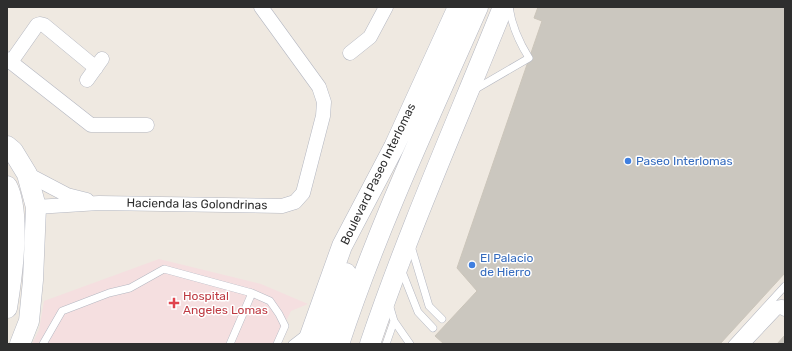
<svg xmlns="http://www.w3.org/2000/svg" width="792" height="351" font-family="Rubik,sans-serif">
<rect width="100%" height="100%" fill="#efe9e1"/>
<path fill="#f5dfe0" d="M 159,259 L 261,284 L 308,304 L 291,311 L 275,344 L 32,344 L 39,330 L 44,301 Z"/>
<path fill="#cbc7bf" stroke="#cbc5ba" d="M 538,7 L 785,7 L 785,273 L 720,344 L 444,344 L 435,336 L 477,291 L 457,268 L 542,21 L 534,18 Z
M 785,335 L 785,344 L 777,344 Z"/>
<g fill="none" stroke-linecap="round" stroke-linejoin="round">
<g stroke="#b4b7c1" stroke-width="8">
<path id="service" d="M 474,90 L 529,58 C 519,42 512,27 509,7
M 411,246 L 429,306 L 442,319
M 401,269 L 418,312 L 433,328
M 389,304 L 394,321 L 410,344
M 43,344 L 62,311 L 109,293 L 130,288 L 164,269 L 252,293 L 270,301 L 279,314 L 285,326 L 277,344
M 230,344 L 252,293
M 292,344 L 305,334
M 386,344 L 394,321
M 732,344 L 785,286"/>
</g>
<g stroke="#b4b7c1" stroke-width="15">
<path id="minor" d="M 350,53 L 370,37 L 386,7
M 7,59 L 91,125 L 147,125
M 11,62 L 37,25 L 40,24 L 44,25 L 96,68
M 87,80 L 102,59
M 27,174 L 67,195 L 87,200
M 36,207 L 99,203 L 282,206 L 295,202 L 303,193 L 323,116 L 324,102 L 319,87 L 261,7
M 742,344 L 776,308 L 782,307 L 785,309"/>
</g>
<g stroke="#b4b7c1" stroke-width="21">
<path id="secondary" d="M 7,146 L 13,151 L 27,174 L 36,207 L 33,280 L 29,321 L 20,344
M 7,186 C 21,212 12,278 7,308
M 307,344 L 342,246 L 394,147 L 458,7
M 324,344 L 346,273
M 339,344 C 377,229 429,118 478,7
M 370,344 C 409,229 458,119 503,7"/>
</g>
<use href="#service" stroke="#fff" stroke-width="7"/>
<use href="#minor" stroke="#fff" stroke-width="14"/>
<use href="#secondary" stroke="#fff" stroke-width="20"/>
</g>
<g fill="#3f7fe0" stroke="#fff" stroke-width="1.5">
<circle cx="628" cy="161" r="4"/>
<circle cx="472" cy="265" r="4"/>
</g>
<path fill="#e0444e" stroke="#fff" stroke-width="1.5" d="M172 297h4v4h4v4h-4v4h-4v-4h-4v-4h4z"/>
<g text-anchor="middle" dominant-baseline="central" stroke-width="3" stroke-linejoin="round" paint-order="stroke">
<g font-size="12" fill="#366cbe" stroke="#fff" text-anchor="start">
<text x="636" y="161">Paseo Interlomas</text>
<text x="480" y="258">El Palacio<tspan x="480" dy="14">de Hierro</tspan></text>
</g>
<g font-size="12" fill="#2e2e2e" stroke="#fff">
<text transform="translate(378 174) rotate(-64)">Boulevard Paseo Interlomas</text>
<text transform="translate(197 204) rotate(1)">Hacienda las Golondrinas</text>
</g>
<g font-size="12" fill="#be3a42" stroke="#fff" text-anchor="start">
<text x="183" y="296">Hospital<tspan x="183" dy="14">Angeles Lomas</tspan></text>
</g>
</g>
<rect width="792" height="351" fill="none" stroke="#2e2e2e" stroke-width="16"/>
</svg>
